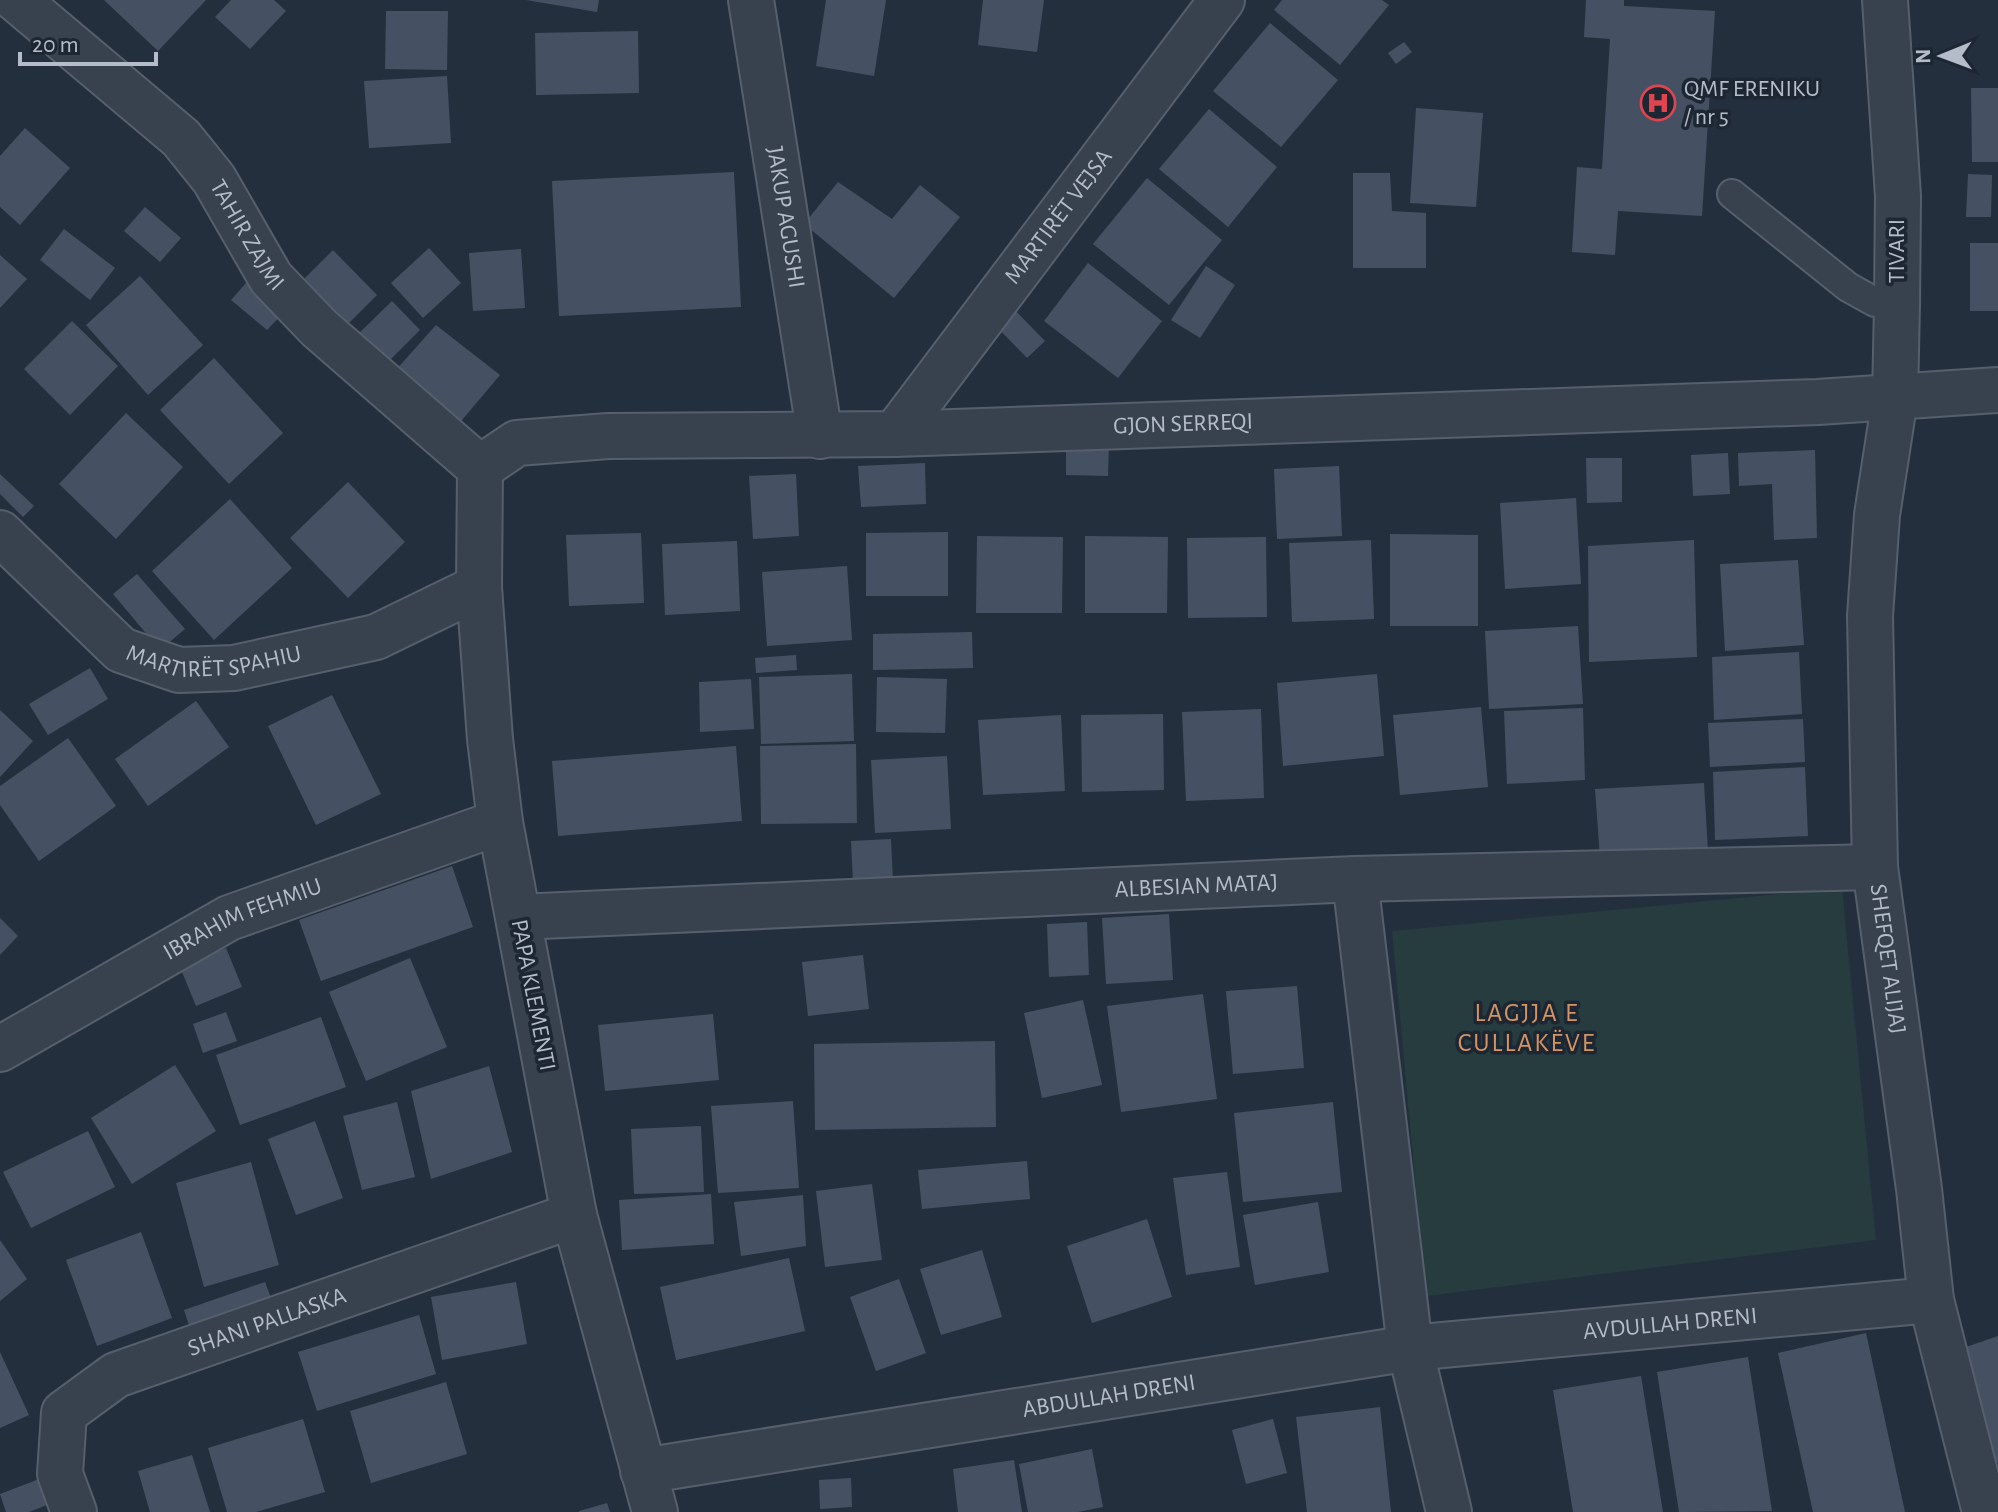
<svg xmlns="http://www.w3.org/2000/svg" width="1998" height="1512" font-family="'Alegreya Sans',sans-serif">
<rect width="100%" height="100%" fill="#242f3e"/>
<path fill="#263c3f" d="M 1842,888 L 1876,1240 L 1426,1296 L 1392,931 Z"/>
<path fill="#455162" d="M 104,0 L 206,0 L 158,51 Z
M 231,0 L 274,0 L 286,11 L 250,49 L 215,17 Z
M 526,0 L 599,0 L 597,12 Z
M 826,0 L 886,0 L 874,76 L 816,66 Z
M 983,0 L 1044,0 L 1037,52 L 978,45 Z
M 1282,0 L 1382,0 L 1389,5 L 1340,65 L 1274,10 Z
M 1586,0 L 1624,0 L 1624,6 L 1715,11 L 1702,216 L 1618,211 L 1615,255 L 1572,252 L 1577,167 L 1602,169 L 1610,39 L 1584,37 Z
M 386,11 L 448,11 L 447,70 L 385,69 Z
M 1270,23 L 1338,80 L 1281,147 L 1213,91 Z
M 638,31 L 639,93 L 536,95 L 535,33 Z
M 1404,42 L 1412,52 L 1396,64 L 1388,53 Z
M 447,76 L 451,143 L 369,148 L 364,81 Z
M 1971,88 L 1998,88 L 1998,162 L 1972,162 Z
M 1416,108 L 1483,113 L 1476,207 L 1410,203 Z
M 1209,109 L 1277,167 L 1228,227 L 1159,169 Z
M 25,128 L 70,168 L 20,225 L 0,207 L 0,156 Z
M 734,172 L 741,307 L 559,316 L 552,181 Z
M 1353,173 L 1390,173 L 1392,211 L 1426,213 L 1426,268 L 1353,268 Z
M 1968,174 L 1992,175 L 1991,217 L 1966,217 Z
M 1147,178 L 1222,240 L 1169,305 L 1093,244 Z
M 838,182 L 892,219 L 920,185 L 960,217 L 894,298 L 804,224 Z
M 145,207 L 181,238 L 160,262 L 124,231 Z
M 64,229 L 115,268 L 90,300 L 40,260 Z
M 1970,243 L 1998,243 L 1998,311 L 1970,311 Z
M 429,248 L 461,283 L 423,318 L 391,283 Z
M 521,249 L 525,308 L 473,311 L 469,253 Z
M 333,250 L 377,295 L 338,334 L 294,289 Z
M 0,255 L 27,279 L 0,308 Z
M 1088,263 L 1162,321 L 1118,378 L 1044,321 Z
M 1206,266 L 1235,285 L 1200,338 L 1171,320 Z
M 253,275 L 289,307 L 267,330 L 231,300 Z
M 140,276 L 203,345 L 148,395 L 86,325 Z
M 392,301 L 420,330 L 379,371 L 350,342 Z
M 1009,304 L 1045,341 L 1027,358 L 991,321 Z
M 72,321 L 118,366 L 70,415 L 24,369 Z
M 436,325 L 500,375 L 457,426 L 395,371 Z
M 214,358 L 283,433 L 229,484 L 160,410 Z
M 126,413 L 183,467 L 116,539 L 59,484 Z
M 1066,443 L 1109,444 L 1108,476 L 1066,475 Z
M 1815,450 L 1817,538 L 1774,540 L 1772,484 L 1739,486 L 1738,453 Z
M 1728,453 L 1730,494 L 1693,496 L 1691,455 Z
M 1586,458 L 1622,458 L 1622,502 L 1587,503 Z
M 925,463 L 926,504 L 861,507 L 858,466 Z
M 1339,466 L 1342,536 L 1277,539 L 1274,469 Z
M 0,474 L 34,506 L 23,517 L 0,494 Z
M 796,474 L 799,536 L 753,539 L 749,476 Z
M 348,482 L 405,542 L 348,598 L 290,538 Z
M 1576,498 L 1581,584 L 1505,589 L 1500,503 Z
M 230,499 L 292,568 L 214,640 L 152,571 Z
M 948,532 L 948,596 L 866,596 L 866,533 Z
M 641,533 L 644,603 L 569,606 L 566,535 Z
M 1390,534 L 1478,535 L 1478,626 L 1390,626 Z
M 977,536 L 1063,537 L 1062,613 L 976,613 Z
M 1085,536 L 1168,537 L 1167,613 L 1085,613 Z
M 1266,537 L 1267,617 L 1188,618 L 1187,538 Z
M 1371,540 L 1374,619 L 1292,622 L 1289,543 Z
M 1694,540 L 1697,657 L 1589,662 L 1588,546 Z
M 737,541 L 740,611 L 665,615 L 662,544 Z
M 1798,560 L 1804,645 L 1725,651 L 1720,564 Z
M 847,566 L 852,640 L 767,646 L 762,572 Z
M 137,574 L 185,629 L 160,650 L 113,594 Z
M 1578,626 L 1583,704 L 1489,709 L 1485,631 Z
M 972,632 L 973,668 L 873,670 L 873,634 Z
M 1799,652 L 1802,714 L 1714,720 L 1712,657 Z
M 796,655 L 797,670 L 756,673 L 755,658 Z
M 90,668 L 108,699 L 48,735 L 29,704 Z
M 852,674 L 854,741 L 761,744 L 759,677 Z
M 1377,674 L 1384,756 L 1283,766 L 1277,683 Z
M 877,677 L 947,679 L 945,733 L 876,732 Z
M 751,679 L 754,729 L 700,732 L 699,682 Z
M 332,695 L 381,794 L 316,825 L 268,726 Z
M 196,701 L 229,747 L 148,806 L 115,759 Z
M 1481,707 L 1488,787 L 1400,795 L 1393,715 Z
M 1583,708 L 1585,780 L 1507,784 L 1504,711 Z
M 1261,709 L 1264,798 L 1186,801 L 1182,712 Z
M 0,710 L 33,741 L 0,777 Z
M 1163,714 L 1164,790 L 1082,792 L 1081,715 Z
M 1061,715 L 1065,791 L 983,795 L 978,720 Z
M 1803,719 L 1805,762 L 1710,767 L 1708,723 Z
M 68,738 L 116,806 L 39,861 L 0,805 L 0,786 Z
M 856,744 L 857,823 L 761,824 L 760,746 Z
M 736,746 L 742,821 L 558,836 L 552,761 Z
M 947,756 L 951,829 L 875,833 L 871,760 Z
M 1805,767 L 1808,836 L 1715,840 L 1713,772 Z
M 1704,783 L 1708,851 L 1600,858 L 1595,789 Z
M 891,839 L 893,881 L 853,882 L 851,841 Z
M 452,866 L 473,927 L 321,981 L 299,920 Z
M 1169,914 L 1173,980 L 1106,984 L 1102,918 Z
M 0,918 L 18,936 L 0,955 Z
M 1087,922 L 1089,975 L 1049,977 L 1047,924 Z
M 226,948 L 242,987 L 196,1006 L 180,967 Z
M 863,955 L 869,1009 L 808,1016 L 802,962 Z
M 410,958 L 447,1047 L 366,1081 L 329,992 Z
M 1297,986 L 1304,1068 L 1233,1074 L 1226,991 Z
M 1203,994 L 1217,1099 L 1121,1112 L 1107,1006 Z
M 1083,1000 L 1102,1085 L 1042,1098 L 1024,1013 Z
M 226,1012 L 237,1041 L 203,1053 L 193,1024 Z
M 713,1014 L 719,1080 L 605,1091 L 598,1025 Z
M 321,1017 L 346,1087 L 240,1125 L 216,1055 Z
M 995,1041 L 996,1127 L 815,1130 L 814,1044 Z
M 175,1065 L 216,1131 L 132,1184 L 91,1118 Z
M 489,1066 L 512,1152 L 431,1179 L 411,1091 Z
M 793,1101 L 799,1188 L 718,1193 L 711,1106 Z
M 397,1102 L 415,1177 L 362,1190 L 343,1116 Z
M 1333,1102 L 1342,1192 L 1243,1202 L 1234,1113 Z
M 315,1121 L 343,1198 L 296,1215 L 268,1139 Z
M 701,1126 L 704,1192 L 634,1194 L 631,1129 Z
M 88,1131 L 115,1187 L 31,1228 L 3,1172 Z
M 1027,1161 L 1030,1199 L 922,1209 L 918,1170 Z
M 251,1162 L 279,1265 L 204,1287 L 176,1183 Z
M 1227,1172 L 1240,1267 L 1186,1275 L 1173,1178 Z
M 872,1184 L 882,1260 L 825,1267 L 816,1191 Z
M 711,1194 L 714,1244 L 622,1250 L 619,1200 Z
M 803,1195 L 806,1246 L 741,1256 L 734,1202 Z
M 1318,1202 L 1329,1272 L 1255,1285 L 1243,1215 Z
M 1147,1219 L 1172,1297 L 1092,1323 L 1067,1246 Z
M 141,1232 L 172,1318 L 97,1346 L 66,1260 Z
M 0,1240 L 27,1279 L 0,1301 Z
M 982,1250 L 1002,1317 L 941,1335 L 920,1269 Z
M 789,1258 L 805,1331 L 676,1360 L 660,1287 Z
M 899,1279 L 926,1353 L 876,1371 L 850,1297 Z
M 265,1282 L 274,1306 L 192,1334 L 184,1310 Z
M 516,1282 L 527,1344 L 442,1360 L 431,1297 Z
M 419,1315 L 436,1374 L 317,1411 L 298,1352 Z
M 1866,1333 L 1905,1512 L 1813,1512 L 1778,1353 Z
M 1998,1336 L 1998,1463 L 1997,1463 L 1960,1349 Z
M 0,1352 L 29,1415 L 0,1428 Z
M 1748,1357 L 1772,1511 L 1679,1512 L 1657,1372 Z
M 1641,1376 L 1663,1512 L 1573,1512 L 1553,1390 Z
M 446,1382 L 467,1454 L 371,1483 L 350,1411 Z
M 1380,1407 L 1391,1512 L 1307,1512 L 1296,1417 Z
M 303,1419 L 325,1492 L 256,1512 L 227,1512 L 208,1448 Z
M 1273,1419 L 1287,1473 L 1246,1484 L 1232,1430 Z
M 1092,1449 L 1103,1507 L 1078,1512 L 1028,1512 L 1019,1464 Z
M 192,1455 L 210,1512 L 150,1512 L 138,1471 Z
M 1014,1460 L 1022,1512 L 958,1512 L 953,1469 Z
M 42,1478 L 52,1503 L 29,1512 L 6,1512 L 0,1494 Z
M 851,1478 L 852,1507 L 820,1509 L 819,1480 Z
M 607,1503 L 610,1512 L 579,1512 L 579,1511 Z"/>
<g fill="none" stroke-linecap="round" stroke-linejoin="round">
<g stroke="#565f6c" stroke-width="32">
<path id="service" d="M 1732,194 L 1848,287 L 1875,302 L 1897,305"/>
</g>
<g stroke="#565f6c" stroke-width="48">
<g id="minor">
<path id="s1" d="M 17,0 L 181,138 L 214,179 L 271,278 L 319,328 L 480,468"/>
<path id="s2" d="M 751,0 L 820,436"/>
<path id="s3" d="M 1885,0 L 1898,196 L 1897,305 L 1895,398 L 1877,515 L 1870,616 L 1875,867 L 1919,1189 L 1931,1300 L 1985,1512"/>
<path id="s4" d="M 895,434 L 1222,0"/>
<path id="s5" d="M 0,533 L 121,650 L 179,670 L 234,668 L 376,637 L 479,587"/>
<path d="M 1355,879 L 1410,1348 L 1449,1512"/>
<path id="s6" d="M 519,917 L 1355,879 L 1875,867"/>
<path id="s7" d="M 0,1049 L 229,918 L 500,822"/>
<path id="s8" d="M 643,1471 L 1410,1348 L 1931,1300"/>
<path id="s9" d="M 74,1512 L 60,1474 L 64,1413 L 116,1375 L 574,1215"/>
</g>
</g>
<g stroke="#565f6c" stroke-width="48">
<g id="tertiary">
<path id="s10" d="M 655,1512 L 574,1215 L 500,822 L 490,739 L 479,587 L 480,468 L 517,443 L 608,436 L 895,434 L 1818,402 L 1998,390"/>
</g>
</g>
<use href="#service" stroke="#38414e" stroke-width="28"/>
<use href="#minor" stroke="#38414e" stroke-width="44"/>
<use href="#tertiary" stroke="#38414e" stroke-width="44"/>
</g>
<defs>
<g id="hospital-ring" transform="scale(1.8)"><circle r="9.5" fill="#1d2633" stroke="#e0444e" stroke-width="1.5"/><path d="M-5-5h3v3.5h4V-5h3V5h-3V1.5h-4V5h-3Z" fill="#e0444e"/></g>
</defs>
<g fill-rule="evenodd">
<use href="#hospital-ring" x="1658" y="103"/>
</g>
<g text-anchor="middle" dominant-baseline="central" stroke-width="7" stroke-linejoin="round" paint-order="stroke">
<g font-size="24" fill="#b4bcc9" stroke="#1d2633" text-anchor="start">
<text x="1684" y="89">QMF ERENIKU<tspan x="1684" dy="28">/ nr 5</tspan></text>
</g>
<g font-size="24" fill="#b4bcc9" stroke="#1d2633">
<text stroke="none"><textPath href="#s4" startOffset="272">MARTIRËT VEJSA</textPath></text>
<text stroke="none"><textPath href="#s2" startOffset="220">JAKUP AGUSHI</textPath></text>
<text stroke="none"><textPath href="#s1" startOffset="332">TAHIR ZAJMI</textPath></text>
<text transform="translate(1897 251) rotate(-90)">TIVARI</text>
<text stroke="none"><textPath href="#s10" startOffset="1774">GJON SERREQI</textPath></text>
<text stroke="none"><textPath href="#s5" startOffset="264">MARTIRËT SPAHIU</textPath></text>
<text stroke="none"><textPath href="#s6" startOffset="678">ALBESIAN MATAJ</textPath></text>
<text stroke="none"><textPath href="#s7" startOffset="276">IBRAHIM FEHMIU</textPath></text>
<text stroke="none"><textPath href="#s3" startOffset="962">SHEFQET ALIJAJ</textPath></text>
<text transform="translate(533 995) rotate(79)">PAPA KLEMENTI</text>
<text stroke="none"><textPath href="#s9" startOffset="326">SHANI PALLASKA</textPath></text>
<text stroke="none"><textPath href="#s8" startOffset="1038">AVDULLAH DRENI</textPath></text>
<text stroke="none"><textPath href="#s8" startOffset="472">ABDULLAH DRENI</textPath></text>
</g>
<g font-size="26" letter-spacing="2" fill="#d59563" stroke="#1d2633">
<text x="1527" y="1013">LAGJJA E<tspan x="1527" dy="30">CULLAKËVE</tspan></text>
</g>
</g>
<g transform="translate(1942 56) rotate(269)" stroke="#1d2633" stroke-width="6" paint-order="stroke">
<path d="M0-6L14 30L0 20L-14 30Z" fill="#b4bcc9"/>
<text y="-12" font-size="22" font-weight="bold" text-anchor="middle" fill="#b4bcc9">N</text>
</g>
<path d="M20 52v12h136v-12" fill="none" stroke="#b4bcc9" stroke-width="4"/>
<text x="32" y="52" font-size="24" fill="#b4bcc9" stroke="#1d2633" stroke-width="6" paint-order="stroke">20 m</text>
</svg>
